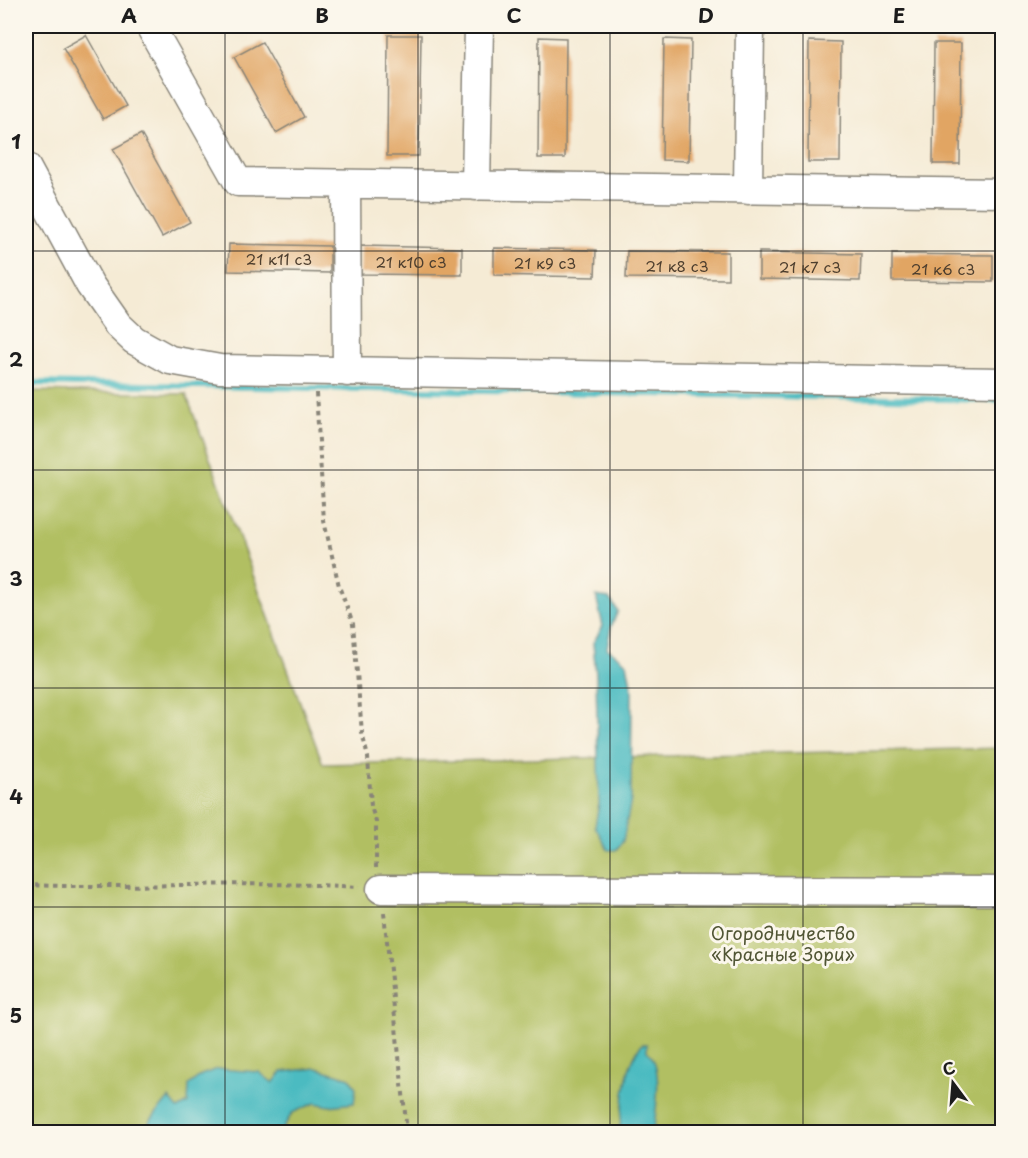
<svg xmlns="http://www.w3.org/2000/svg" width="1028" height="1158" font-family="'Playpen Sans',sans-serif">
<rect width="100%" height="100%" fill="#fbf7ec"/>
<filter id="ink" filterUnits="userSpaceOnUse"><feTurbulence type="fractalNoise" baseFrequency=".0167" numOctaves="2"/><feDisplacementMap in="SourceGraphic" scale="12" xChannelSelector="R" yChannelSelector="G"/><feConvolveMatrix kernelMatrix="1 2 1 2 8 2 1 2 1" color-interpolation-filters="sRGB"/></filter>
<filter id="wash" filterUnits="userSpaceOnUse"><feTurbulence type="fractalNoise" baseFrequency=".008" numOctaves="4" result="noise"/><feDisplacementMap in="SourceGraphic" scale="24" xChannelSelector="R" yChannelSelector="G"/><feGaussianBlur stdDeviation="1.35" result="paint"/><feColorMatrix in="noise" values="0 0 0 0 0 0 0 0 0 0 0 0 0 0 0 0 0 1.4 0 .05"/><feComposite in="paint" operator="in"/></filter>
<g filter="url(#wash)">
<rect width="100%" height="100%" fill="#f5ebd5"/>
<path fill="#b1bf62" stroke="#666e3f" stroke-width="1.5" d="M 26,391 L 186,394 L 323,764 L 1002,748 L 1002,1132 L 26,1132 Z"/>
<path fill="#4cbbc1" stroke="#346c6e" stroke-width="1.5" d="M 596,596 L 609,598 L 618,611 L 611,627 L 607,648 L 627,663 L 632,690 L 631,800 L 623,841 L 616,850 L 608,850 L 595,826 L 599,804 L 596,675 L 593,643 L 603,626 Z
M 642,1044 L 647,1044 L 647,1051 C 664,1064 656,1108 654,1127 L 648,1132 L 619,1132 C 624,1104 623,1067 642,1044 Z
M 317,1068 L 350,1078 L 356,1088 L 354,1103 L 329,1106 L 315,1103 L 292,1113 L 281,1132 L 148,1132 L 149,1122 L 169,1098 L 178,1109 L 188,1103 L 189,1085 L 201,1075 L 218,1069 L 259,1072 L 273,1083 L 282,1072 Z"/>
<g fill="none" stroke-linecap="round" stroke-linejoin="round">
<path stroke="#4cbbc1" stroke-width="6" d="M 26,383 L 1002,400"/>
</g>
<g id="blocks">
<path fill="#e1a564" d="M 86,35 L 126,106 L 103,119 L 63,48 Z
M 388,35 L 421,35 L 419,156 L 387,156 Z
M 539,37 L 566,38 L 565,158 L 538,158 Z
M 664,39 L 691,40 L 689,161 L 662,160 Z
M 809,41 L 841,42 L 840,162 L 808,162 Z
M 262,42 L 304,117 L 276,133 L 234,57 Z
M 934,43 L 961,43 L 960,164 L 933,164 Z
M 141,134 L 190,222 L 162,237 L 113,149 Z
M 229,244 L 330,246 L 330,273 L 228,271 Z
M 361,246 L 462,248 L 462,275 L 360,274 Z
M 494,248 L 596,250 L 595,277 L 494,275 Z
M 627,251 L 728,252 L 728,279 L 626,278 Z
M 759,252 L 861,254 L 860,281 L 759,279 Z
M 892,254 L 993,255 L 993,282 L 892,281 Z"/>
</g>
</g>
<g filter="url(#ink)">
<use href="#blocks" fill-opacity="0" stroke="#888478" stroke-width="1.5"/>
<g fill="none" stroke-linecap="round" stroke-linejoin="round">
<g stroke="#888478" stroke-width="31">
<path id="minor" d="M 150,26 L 238,182 L 1002,193
M 26,167 L 90,285 L 118,325 L 134,340 L 170,360 L 220,369 L 1002,382
M 346,184 L 347,372
M 476,186 L 479,26
M 748,190 L 750,26
M 381,889 L 1002,891"/>
</g>
<path stroke="#888478" stroke-width="4" stroke-dasharray="4.5 4.5" stroke-linecap="butt" d="M 316,393 L 324,521 L 339,586 L 353,624 L 362,733 L 368,757 L 371,807 L 376,822 L 376,868
M 26,885 C 137,889 248,880 359,887
M 384,913 L 407,1132"/>
<use href="#minor" stroke="#fff" stroke-width="28"/>
</g>
</g>
<path fill="none" stroke="#1c1c1c" stroke-width="1.5" stroke-opacity="0.55" d="M 225,26 L 225,1132M 418,26 L 418,1132M 610,26 L 610,1132M 803,26 L 803,1132M 26,251 L 1002,251M 26,470 L 1002,470M 26,688 L 1002,688M 26,907 L 1002,907"/>
<g text-anchor="middle" dominant-baseline="central" stroke-width="6" stroke-linejoin="round" paint-order="stroke">
<g font-size="15" fill="#4d3e2e">
<text x="279" y="258">21 к11 с3</text>
<text x="411" y="261">21 к10 с3</text>
<text x="545" y="262">21 к9 с3</text>
<text x="677" y="265">21 к8 с3</text>
<text x="810" y="266">21 к7 с3</text>
<text x="943" y="268">21 к6 с3</text>
</g>
<g font-size="18" fill="#505534" stroke="#fbf7ec">
<text x="783" y="932">Огородничество<tspan x="783" dy="21">«Красные Зори»</tspan></text>
</g>
</g>
<rect width="1028" height="1158" fill="none" stroke="#fbf7ec" stroke-width="66"/>
<g transform="translate(953 1083) rotate(344)" stroke="#fbf7ec" stroke-width="4.5" paint-order="stroke">
<path d="M0-4.5L10 22L0 15L-10 22Z" fill="#1c1c1c"/>
<text y="-9" font-size="16" font-weight="bold" text-anchor="middle" fill="#1c1c1c">С</text>
</g>
<rect x="33" y="33" width="962" height="1092" fill="none" stroke="#1c1c1c" stroke-width="2"/>
<g font-size="20" text-anchor="middle" font-weight="bold" fill="#1c1c1c">
<text x="129" y="23">A</text>
<text x="322" y="23">B</text>
<text x="514" y="23">C</text>
<text x="706" y="23">D</text>
<text x="899" y="23">E</text>
<text x="16" y="149">1</text>
<text x="16" y="367">2</text>
<text x="16" y="586">3</text>
<text x="16" y="804">4</text>
<text x="16" y="1023">5</text>
</g>
</svg>
